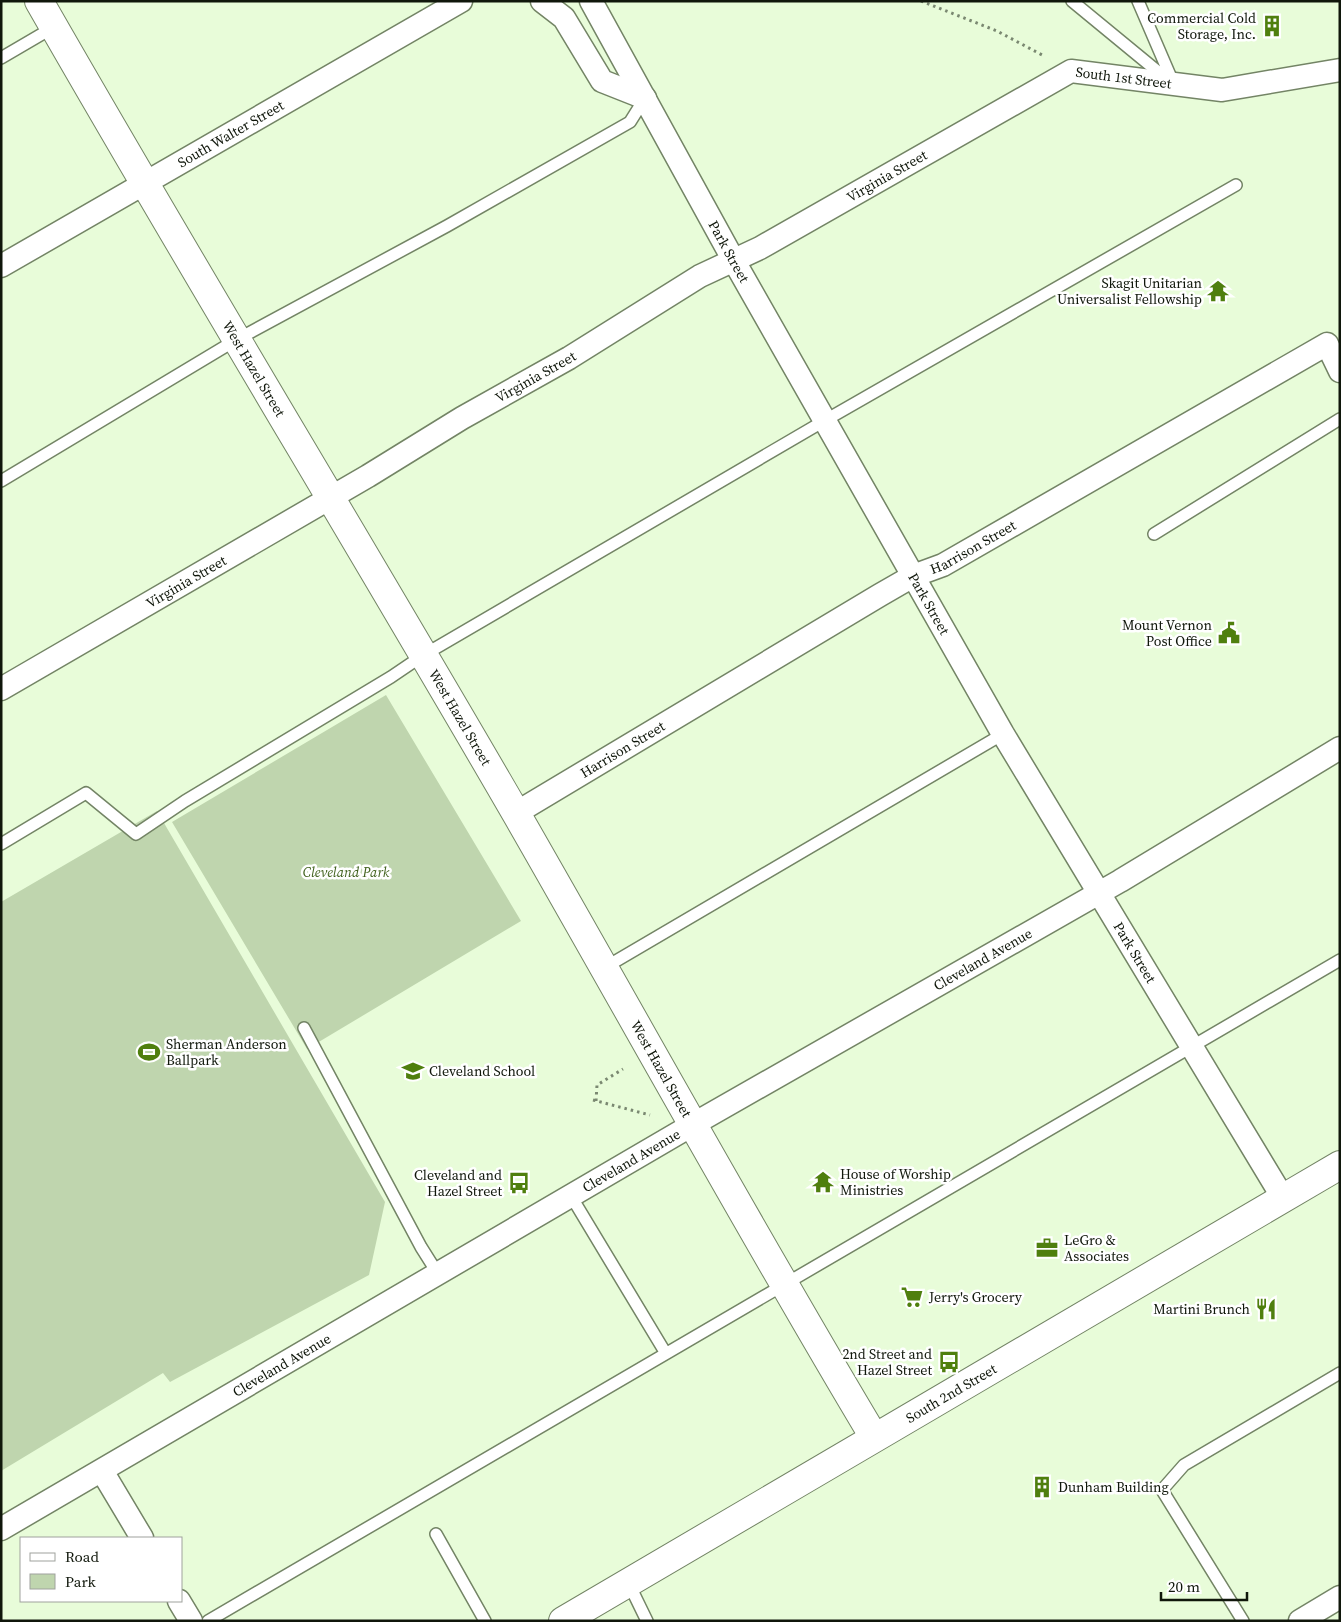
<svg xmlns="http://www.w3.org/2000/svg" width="1341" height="1622" font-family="'Source Serif 4',serif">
<rect width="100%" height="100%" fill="#e8fcd9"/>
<path fill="#bfd5ae" d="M 386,695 L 521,921 L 307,1049 L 172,822 Z
M 157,811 L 385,1202 L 369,1275 L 170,1382 L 163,1373 L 1,1471 L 1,902 Z"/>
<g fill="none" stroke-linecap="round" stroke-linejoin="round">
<g stroke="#738465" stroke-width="14">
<path id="lane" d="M 1072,1 L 1168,80
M 1138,1 L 1172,80
M 1,58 L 54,27
M 1,481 L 236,340 L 447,226 L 630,122 L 645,98
M 1154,534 L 1340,419
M 1,844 L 86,793 L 136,834 L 185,801 L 391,677 L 422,656 L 824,421 L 1236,185
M 604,968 L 1003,734
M 304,1028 L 421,1247 L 438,1274
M 571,1196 L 665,1352
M 436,1534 L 485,1621
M 628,1582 L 647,1621
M 208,1621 L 1340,960
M 1243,1621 L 1162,1490 L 1184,1465 L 1340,1373"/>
</g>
<g stroke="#738465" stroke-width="25">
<g id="street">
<path d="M 542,1 L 564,18 L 602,81 L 645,98"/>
<path id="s1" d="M 591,1 L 734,261 L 1003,734 L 1283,1198"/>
<path id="s2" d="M 1,266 L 461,1"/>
<path id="s3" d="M 1,689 L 368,476 L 462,418 L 569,358 L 700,276 L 760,248 L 1071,71 L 1222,90 L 1340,70"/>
<path id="s4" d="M 516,813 L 880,595 L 913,576 L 943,565 L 1327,344 L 1340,371"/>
<path d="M 102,1471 L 142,1538"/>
<path id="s5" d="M 1,1529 L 692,1125 L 1120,881 L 1340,748"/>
<path d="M 179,1601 L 191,1621"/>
<path d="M 1300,1621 L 1340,1597"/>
</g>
</g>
<g stroke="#738465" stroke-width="30">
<g id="secondary">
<path id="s6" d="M 39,1 C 195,274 359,542 517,815 C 636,1022 751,1232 874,1437"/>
<path id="s7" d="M 563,1621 L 1340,1165"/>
</g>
</g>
<path stroke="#7a8871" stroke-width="3" stroke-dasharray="2.5 4" stroke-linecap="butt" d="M 921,1 L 997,31 L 1044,56
M 593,1100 L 650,1115
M 596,1101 L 597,1085 L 623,1069"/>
<use href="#lane" stroke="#fff" stroke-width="11"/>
<use href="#street" stroke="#fff" stroke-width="22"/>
<use href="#secondary" stroke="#fff" stroke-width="28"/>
</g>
<defs>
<g id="building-bare" transform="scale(1.725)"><path d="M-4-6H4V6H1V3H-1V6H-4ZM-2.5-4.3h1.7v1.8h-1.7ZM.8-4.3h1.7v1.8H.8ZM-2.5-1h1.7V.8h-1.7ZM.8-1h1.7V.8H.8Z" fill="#4f7f0e" stroke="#fff" stroke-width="2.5" paint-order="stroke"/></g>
<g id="temple-bare" transform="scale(1.725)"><path d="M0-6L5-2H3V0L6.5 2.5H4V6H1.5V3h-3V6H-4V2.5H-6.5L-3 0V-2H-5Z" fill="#4f7f0e" stroke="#fff" stroke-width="2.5" paint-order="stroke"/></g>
<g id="civic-bare" transform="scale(1.725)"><path d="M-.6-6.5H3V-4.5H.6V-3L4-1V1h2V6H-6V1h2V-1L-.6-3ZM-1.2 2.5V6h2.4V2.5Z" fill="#4f7f0e" stroke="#fff" stroke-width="2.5" paint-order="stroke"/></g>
<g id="stadium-bare" transform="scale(1.725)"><path d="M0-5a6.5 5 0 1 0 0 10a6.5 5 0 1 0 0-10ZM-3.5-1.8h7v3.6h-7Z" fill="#4f7f0e" stroke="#fff" stroke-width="2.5" paint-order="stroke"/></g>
<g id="school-bare" transform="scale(1.725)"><path d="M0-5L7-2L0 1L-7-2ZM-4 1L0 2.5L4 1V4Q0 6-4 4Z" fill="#4f7f0e" stroke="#fff" stroke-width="2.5" paint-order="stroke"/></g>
<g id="bus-bare" transform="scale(1.725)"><path d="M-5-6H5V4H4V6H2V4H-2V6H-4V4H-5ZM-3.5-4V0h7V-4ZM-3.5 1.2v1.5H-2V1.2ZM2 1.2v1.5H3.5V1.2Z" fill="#4f7f0e" stroke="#fff" stroke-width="2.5" paint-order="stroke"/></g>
<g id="office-bare" transform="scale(1.725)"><path d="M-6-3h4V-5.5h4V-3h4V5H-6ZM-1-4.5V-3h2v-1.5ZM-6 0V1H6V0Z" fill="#4f7f0e" stroke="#fff" stroke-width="2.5" paint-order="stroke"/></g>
<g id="supermarket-bare" transform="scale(1.725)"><path d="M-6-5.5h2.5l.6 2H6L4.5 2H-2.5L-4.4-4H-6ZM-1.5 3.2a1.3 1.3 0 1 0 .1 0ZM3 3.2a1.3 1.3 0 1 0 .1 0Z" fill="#4f7f0e" stroke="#fff" stroke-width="2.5" paint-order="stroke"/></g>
<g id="restaurant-bare" transform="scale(1.725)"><path d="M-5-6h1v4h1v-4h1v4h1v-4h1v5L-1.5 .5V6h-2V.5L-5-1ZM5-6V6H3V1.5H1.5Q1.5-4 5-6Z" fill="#4f7f0e" stroke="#fff" stroke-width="2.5" paint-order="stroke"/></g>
</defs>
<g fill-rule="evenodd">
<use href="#building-bare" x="1272" y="26"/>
<use href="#temple-bare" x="1218" y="291"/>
<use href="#civic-bare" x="1229" y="633"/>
<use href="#stadium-bare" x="149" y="1052"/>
<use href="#school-bare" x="413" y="1071"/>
<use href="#temple-bare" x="823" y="1182"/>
<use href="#bus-bare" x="519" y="1183"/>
<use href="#office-bare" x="1047" y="1248"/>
<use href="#supermarket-bare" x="912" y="1297"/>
<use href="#restaurant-bare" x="1266" y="1309"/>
<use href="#bus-bare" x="949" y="1362"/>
<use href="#building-bare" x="1042" y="1487"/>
</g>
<g text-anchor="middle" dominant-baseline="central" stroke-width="5" stroke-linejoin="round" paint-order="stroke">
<g font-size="14" fill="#10170b" stroke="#fff" text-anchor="end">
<text x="1256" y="18">Commercial Cold<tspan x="1256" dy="16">Storage, Inc.</tspan></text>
<text x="1202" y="283">Skagit Unitarian<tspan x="1202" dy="16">Universalist Fellowship</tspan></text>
<text x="1212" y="625">Mount Vernon<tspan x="1212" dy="16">Post Office</tspan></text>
<text x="166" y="1044" text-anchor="start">Sherman Anderson<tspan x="166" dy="16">Ballpark</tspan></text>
<text x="429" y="1071" text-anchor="start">Cleveland School</text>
<text x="840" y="1174" text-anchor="start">House of Worship<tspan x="840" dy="16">Ministries</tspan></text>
<text x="502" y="1175">Cleveland and<tspan x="502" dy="16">Hazel Street</tspan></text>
<text x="1064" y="1240" text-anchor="start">LeGro &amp;<tspan x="1064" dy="16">Associates</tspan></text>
<text x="929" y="1297" text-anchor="start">Jerry's Grocery</text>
<text x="1250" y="1309">Martini Brunch</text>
<text x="932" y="1354">2nd Street and<tspan x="932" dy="16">Hazel Street</tspan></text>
<text x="1058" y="1487" text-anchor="start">Dunham Building</text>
</g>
<g font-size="14" fill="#10170b" stroke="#fff">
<text stroke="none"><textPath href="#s3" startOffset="1289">South 1st Street</textPath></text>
<text stroke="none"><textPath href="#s2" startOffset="265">South Walter Street</textPath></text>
<text stroke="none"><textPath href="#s3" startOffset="1024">Virginia Street</textPath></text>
<text stroke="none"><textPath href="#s1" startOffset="286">Park Street</textPath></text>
<text stroke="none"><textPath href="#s6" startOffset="426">West Hazel Street</textPath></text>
<text stroke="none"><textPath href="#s3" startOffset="619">Virginia Street</textPath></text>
<text stroke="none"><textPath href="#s4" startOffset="529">Harrison Street</textPath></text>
<text stroke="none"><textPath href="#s3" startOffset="214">Virginia Street</textPath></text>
<text stroke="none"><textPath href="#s1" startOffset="691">Park Street</textPath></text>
<text stroke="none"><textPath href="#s6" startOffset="831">West Hazel Street</textPath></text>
<text stroke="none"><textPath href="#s4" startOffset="124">Harrison Street</textPath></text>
<text stroke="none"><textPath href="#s1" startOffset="1096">Park Street</textPath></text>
<text stroke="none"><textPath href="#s5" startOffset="1135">Cleveland Avenue</textPath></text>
<text stroke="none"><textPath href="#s6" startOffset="1236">West Hazel Street</textPath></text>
<text stroke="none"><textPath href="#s5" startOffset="730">Cleveland Avenue</textPath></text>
<text stroke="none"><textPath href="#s5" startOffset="325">Cleveland Avenue</textPath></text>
<text stroke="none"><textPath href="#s7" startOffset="450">South 2nd Street</textPath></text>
</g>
<g font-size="14" font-style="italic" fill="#41621e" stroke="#fff">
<text x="346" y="872">Cleveland Park</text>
</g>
</g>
<rect width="1341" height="1622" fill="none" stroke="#10170b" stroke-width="5"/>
<rect x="20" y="1537" width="162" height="65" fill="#ffffff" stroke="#9fa29d"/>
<rect x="30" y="1553" width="25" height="8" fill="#ffffff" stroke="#9fa29d"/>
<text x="65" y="1562" font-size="15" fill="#10170b">Road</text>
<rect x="30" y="1574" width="25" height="15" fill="#bfd5ae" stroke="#9fa29d"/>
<text x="65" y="1587" font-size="15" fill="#10170b">Park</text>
<path d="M1161 1592v8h86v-8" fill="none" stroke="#10170b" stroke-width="2.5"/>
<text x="1168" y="1592" font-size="15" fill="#10170b" stroke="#ffffff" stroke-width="4" paint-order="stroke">20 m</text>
</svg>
